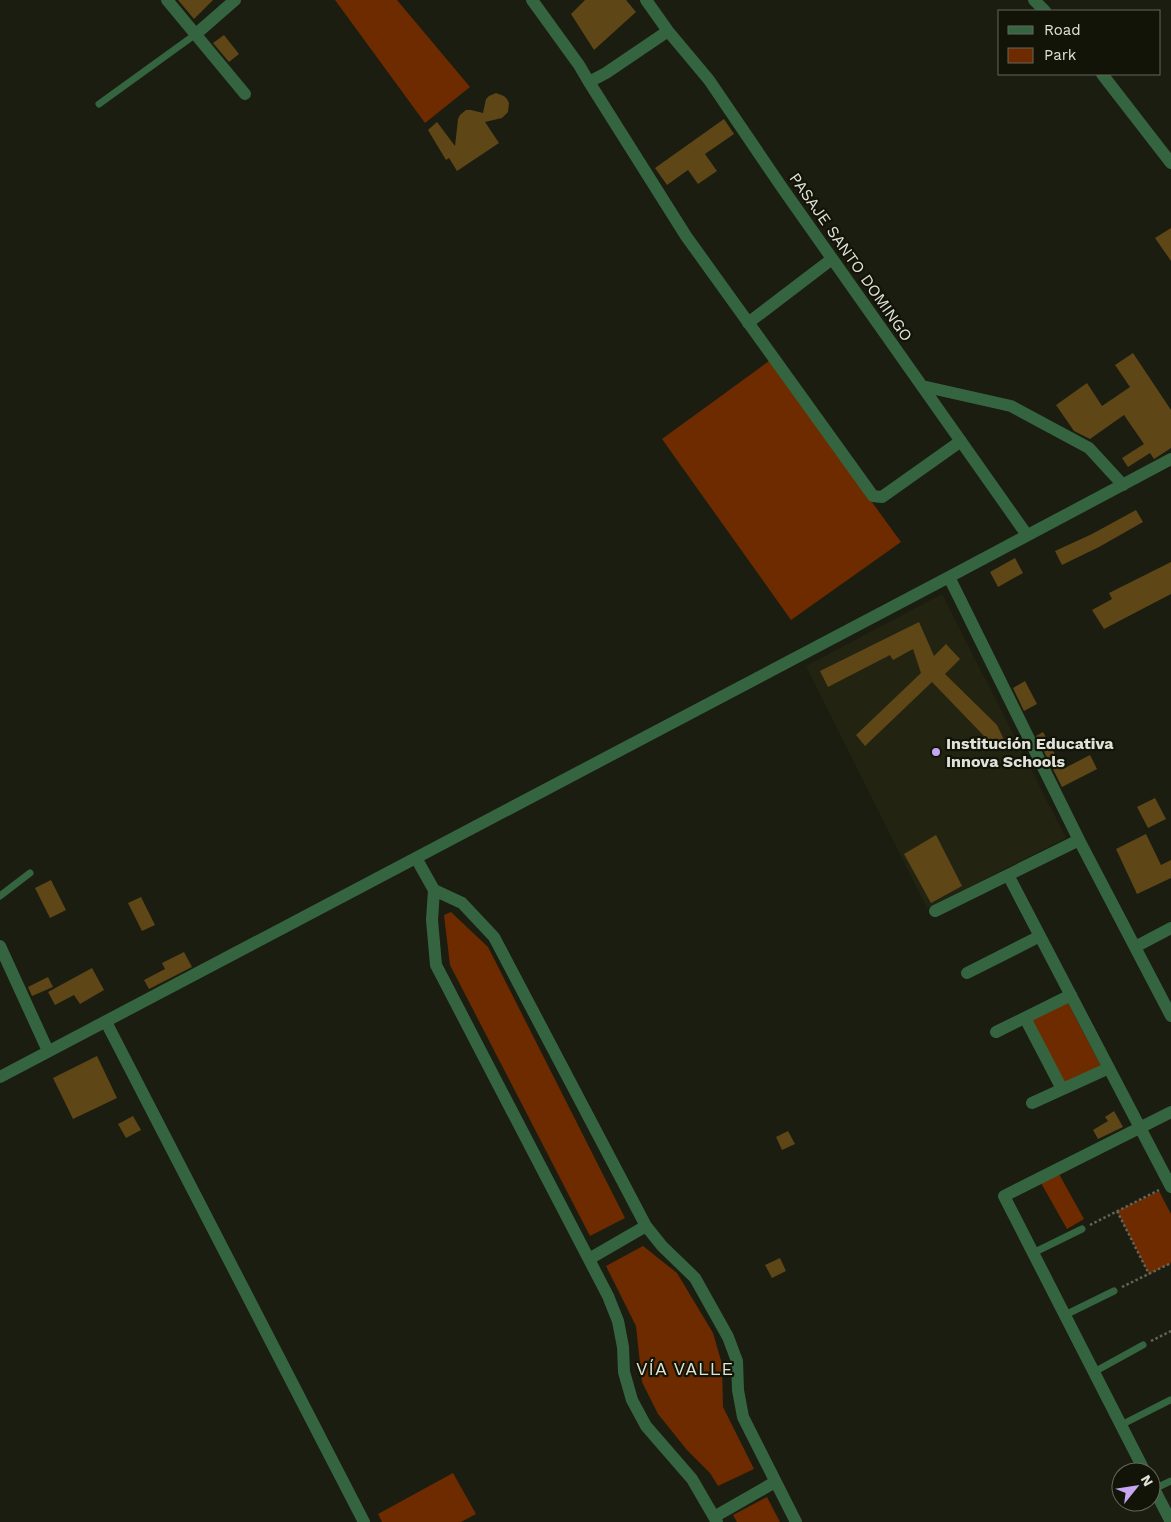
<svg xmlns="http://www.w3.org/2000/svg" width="1171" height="1522" font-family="'Work Sans',sans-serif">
<rect width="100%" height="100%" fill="#1b1d10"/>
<path fill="#222411" d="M 942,594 L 1066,838 L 927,908 L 806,666 Z"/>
<path fill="#6e2b00" d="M 335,0 L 397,0 L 470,87 L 425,123 Z
M 769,361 L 901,542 L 791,620 L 662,439 Z
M 451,912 L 488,947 L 625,1218 L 590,1236 L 450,965 L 444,915 Z
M 1067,1001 L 1101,1066 L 1065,1084 L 1031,1019 Z
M 1059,1174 L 1084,1219 L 1067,1229 L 1041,1183 Z
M 1159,1191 L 1171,1214 L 1171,1263 L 1149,1274 L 1117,1211 Z
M 643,1246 L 677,1273 L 713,1333 L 722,1364 L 723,1407 L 754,1469 L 718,1486 L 710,1473 L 687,1450 L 658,1414 L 642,1382 L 636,1326 L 606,1266 Z
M 453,1473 L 476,1514 L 461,1522 L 382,1522 L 378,1514 Z
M 767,1497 L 780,1522 L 737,1522 L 733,1515 Z"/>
<path fill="#5e4617" d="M 178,0 L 213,0 L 194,19 Z
M 585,0 L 626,0 L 636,12 L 594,50 L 571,14 Z
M 224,35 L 239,54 L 229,62 L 213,43 Z
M 496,93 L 504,96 L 507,99 L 509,103 L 508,112 L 502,118 L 485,122 L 499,143 L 457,171 L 449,158 L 446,160 L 428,130 L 437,122 L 455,146 L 458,119 L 460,115 L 466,110 L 471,110 L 483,113 L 486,99 L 489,96 Z
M 724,119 L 734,134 L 705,154 L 717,171 L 698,184 L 688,170 L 667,185 L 655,168 Z
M 1171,228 L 1171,261 L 1155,238 Z
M 1133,353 L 1171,410 L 1171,448 L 1154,459 L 1150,453 L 1128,467 L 1122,458 L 1144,444 L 1124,415 L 1090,439 L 1074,431 L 1056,405 L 1087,383 L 1102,406 L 1130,387 L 1115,365 Z
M 1136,510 L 1143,522 L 1099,547 L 1062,565 L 1055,551 L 1092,534 Z
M 1015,558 L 1023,573 L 998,587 L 990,572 Z
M 1171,562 L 1171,594 L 1104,629 L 1092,610 L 1112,599 L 1109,593 Z
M 919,622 L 934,656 L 946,644 L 960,659 L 945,674 L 997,725 L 1006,744 L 992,751 L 985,737 L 932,682 L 865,746 L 856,735 L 921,673 L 913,649 L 893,660 L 890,655 L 828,687 L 820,671 Z
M 1025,681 L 1037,704 L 1024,711 L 1013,688 Z
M 1043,732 L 1063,769 L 1090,755 L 1097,769 L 1062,787 L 1036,736 Z
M 1155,798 L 1166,819 L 1148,828 L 1137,807 Z
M 1146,834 L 1161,865 L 1171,860 L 1171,878 L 1137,894 L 1116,849 Z
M 936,835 L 962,886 L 931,903 L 904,854 Z
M 51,880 L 66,910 L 50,918 L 35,888 Z
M 141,897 L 155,925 L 142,931 L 128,903 Z
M 184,952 L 192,967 L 149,989 L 144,980 L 165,969 L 162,963 Z
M 92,968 L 104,990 L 80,1004 L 74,995 L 55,1005 L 48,992 Z
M 48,977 L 53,987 L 32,996 L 28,987 Z
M 97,1056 L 117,1098 L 73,1119 L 53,1078 Z
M 1114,1111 L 1123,1127 L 1098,1139 L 1093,1130 L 1108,1121 L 1105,1117 Z
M 133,1116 L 141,1130 L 126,1138 L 118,1124 Z
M 788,1131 L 795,1144 L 782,1150 L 776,1137 Z
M 780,1258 L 786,1271 L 772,1278 L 765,1265 Z"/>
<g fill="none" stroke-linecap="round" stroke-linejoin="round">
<path stroke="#63655a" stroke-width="2.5" stroke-dasharray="2.5 2.5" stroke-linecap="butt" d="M 1117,1211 L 1149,1274
M 1090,1225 L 1159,1190
M 1122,1287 L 1171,1263
M 1151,1341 L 1171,1331"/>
<path stroke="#356540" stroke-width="7" d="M 99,104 L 196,34
M 0,896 L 30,873
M 1033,1253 L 1082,1229
M 1065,1315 L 1114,1291
M 1094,1372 L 1143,1345
M 1121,1425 L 1170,1400
M 1154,1489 L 1171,1481"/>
<path stroke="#356540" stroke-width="12" d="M 167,0 L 245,94
M 532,0 L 579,65 L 589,82 L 606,73 L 668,31
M 646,0 L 668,31 L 709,80 L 783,189 L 1027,535
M 1034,0 L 1045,11
M 196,34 L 235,0
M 1102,74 L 1171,163
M 589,82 L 686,236 L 873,496 L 882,497 L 961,441
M 748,323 L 832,259
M 922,386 L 1011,406 L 1089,448 L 1123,485
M 949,577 L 1079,840 L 1171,1016
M 416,858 L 434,890 L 432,920 L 436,965 L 608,1296 L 618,1321 L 623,1347 L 624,1372 L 632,1400 L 646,1426 L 692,1479 L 717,1522
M 1008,875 L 1171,1187
M 434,890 L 462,903 L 494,937 L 646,1226 L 662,1246 L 695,1278 L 728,1337 L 737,1361 L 738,1390 L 743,1417 L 796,1522
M 935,911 L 1079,840
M 0,946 L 48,1051
M 1135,947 L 1171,928
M 967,973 L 1040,936
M 1025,1018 L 1062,1089
M 106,1022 L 364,1522
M 996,1032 L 1071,995
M 0,1077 L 949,577 L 1171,459
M 1032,1103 L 1109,1068
M 589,1259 L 646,1226
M 1145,1472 L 1004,1196 L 1171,1112
M 1151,1483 L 1171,1522
M 714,1517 L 775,1482"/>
</g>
<circle fill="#c6a6f0" stroke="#121408" stroke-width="2" cx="936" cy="752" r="5"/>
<g text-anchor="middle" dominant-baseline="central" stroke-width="4.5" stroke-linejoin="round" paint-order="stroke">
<g font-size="16" fill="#e0e2d9" stroke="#121408">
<text transform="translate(851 257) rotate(55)">PASAJE SANTO DOMINGO</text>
</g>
<g font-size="16" font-weight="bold" fill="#e0e2d9" stroke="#121408" text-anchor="start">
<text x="946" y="743">Institución Educativa<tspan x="946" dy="18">Innova Schools</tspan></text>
</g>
<g font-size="18" letter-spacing="1" fill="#e0e3d2" stroke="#121408">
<text x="685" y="1368">VÍA VALLE</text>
</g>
</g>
<rect x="998" y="10" width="162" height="65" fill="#121408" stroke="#64665c"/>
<rect x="1008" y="26" width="25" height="8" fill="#356540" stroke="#64665c"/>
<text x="1044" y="35" font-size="15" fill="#e0e2d9">Road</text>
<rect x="1008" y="48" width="25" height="15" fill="#6e2b00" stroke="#64665c"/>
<text x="1044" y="60" font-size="15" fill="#e0e2d9">Park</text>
<g transform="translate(1136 1487) rotate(60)"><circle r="24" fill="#121408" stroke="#64665c"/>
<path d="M0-4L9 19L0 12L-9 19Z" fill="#c6a6f0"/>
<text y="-8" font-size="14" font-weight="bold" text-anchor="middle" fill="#e0e2d9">N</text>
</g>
</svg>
